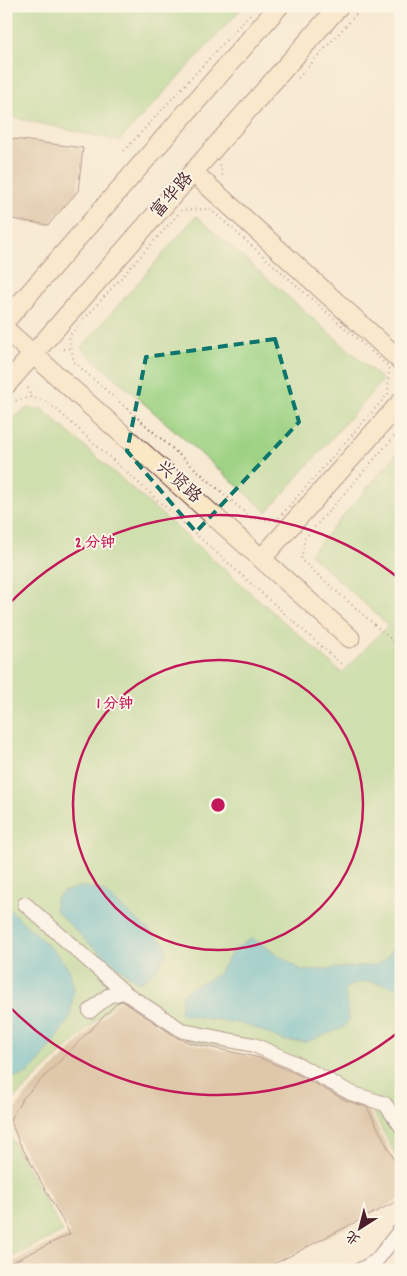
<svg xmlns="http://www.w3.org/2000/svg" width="407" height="1276" font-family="Dekko,'LXGW WenKai TC',sans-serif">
<rect width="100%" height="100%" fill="#fcf5e5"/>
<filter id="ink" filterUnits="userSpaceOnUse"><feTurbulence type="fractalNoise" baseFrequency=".02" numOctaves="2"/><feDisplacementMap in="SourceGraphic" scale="10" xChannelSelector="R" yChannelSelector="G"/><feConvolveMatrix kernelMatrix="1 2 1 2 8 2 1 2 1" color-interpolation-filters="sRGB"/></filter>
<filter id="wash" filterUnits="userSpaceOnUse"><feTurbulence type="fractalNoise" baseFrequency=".0096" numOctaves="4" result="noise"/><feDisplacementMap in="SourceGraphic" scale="20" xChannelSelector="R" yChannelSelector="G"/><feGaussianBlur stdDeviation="1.12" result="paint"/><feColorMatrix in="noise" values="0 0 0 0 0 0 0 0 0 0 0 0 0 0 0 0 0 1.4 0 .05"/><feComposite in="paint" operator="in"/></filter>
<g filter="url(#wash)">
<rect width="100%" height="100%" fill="#f7e9d1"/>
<path fill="#9dd283" stroke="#747857" d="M 6,6 L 244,6 L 119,141 L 6,116 Z
M 196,216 L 383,380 L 267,512 L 81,348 Z
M 28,408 L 42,409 L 342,673 L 388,625 L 310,554 L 401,449 L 401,1166 L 368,1103 L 263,1054 L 191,1041 L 124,997 L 121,997 L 16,1097 L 6,1110 L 6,423 Z
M 6,1129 L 63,1232 L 6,1260 Z"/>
<path fill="#47b3c4" stroke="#486978" d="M 83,886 L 103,891 L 165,944 L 167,954 L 155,971 L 138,983 L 86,941 L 55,910 L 55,899 L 63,892 Z
M 6,906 L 56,953 L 69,969 L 74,988 L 70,1018 L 40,1061 L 26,1075 L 6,1079 Z
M 401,921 L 401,990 C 384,983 360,977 345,989 L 349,1020 L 343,1028 L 306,1042 L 285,1041 L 248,1025 L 180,1014 L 182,996 L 188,989 L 217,975 L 234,950 L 252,938 L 303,971 L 375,965 C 394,959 395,938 401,921 Z"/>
<g id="blocks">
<path fill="#bf9f79" d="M 6,138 L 83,148 L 78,191 L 48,225 L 6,218 Z
M 122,1001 L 178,1038 L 190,1043 L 260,1058 L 297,1074 L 347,1101 L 367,1107 L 401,1173 L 401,1199 L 262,1270 L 6,1270 L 6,1265 L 70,1234 L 18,1140 L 10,1119 L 23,1098 L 118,1002 Z"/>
</g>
</g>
<g filter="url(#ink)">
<use href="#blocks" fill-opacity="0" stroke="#643d44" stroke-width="1"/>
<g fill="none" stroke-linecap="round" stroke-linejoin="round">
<g stroke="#643d44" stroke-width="16">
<path id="street" d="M 25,904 L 124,992
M 90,1011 L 108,996 L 124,992 L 183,1031 L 254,1045 L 297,1064 L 351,1093 L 385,1104 L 401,1126
M 360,1270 L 376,1261 L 401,1229"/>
</g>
<g stroke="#643d44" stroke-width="21">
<path id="secondary" d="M 194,173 L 401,361
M 6,320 L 279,6
M 6,330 L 350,638
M 6,385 L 339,6
M 262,558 L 401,402"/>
</g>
<path stroke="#643d44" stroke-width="2" stroke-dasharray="1 4" stroke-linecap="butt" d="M 298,78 L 364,6
M 124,151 L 251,13
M 220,165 L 223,178
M 210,209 L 389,367 L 388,394 L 276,521 L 251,518 L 74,362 L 69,336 L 182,210 Z
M 63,349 L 72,348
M 28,388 L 31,397
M 6,403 L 31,397 L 48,402 L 341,664
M 401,429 L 305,538 L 301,560 L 401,648"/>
<use href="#street" stroke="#fff" stroke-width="14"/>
<use href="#secondary" stroke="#fae7c3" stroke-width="19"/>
</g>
</g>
<path d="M0 0H407V1276H0ZM 275,339 L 299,422 L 196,532 L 127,451 L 146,357 Z" fill="#f7e9d1" fill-opacity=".55" fill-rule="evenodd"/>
<path fill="none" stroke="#0f766e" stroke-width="4" stroke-dasharray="10 6" stroke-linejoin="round" d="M 275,339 L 299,422 L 196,532 L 127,451 L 146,357 Z"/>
<g fill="none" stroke="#c2185b" stroke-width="2.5">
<circle cx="218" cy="805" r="145"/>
<path d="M401 1030A290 290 0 0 1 8 1005M8 605A290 290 0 0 1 401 580"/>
</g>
<g text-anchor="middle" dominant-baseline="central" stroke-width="4" stroke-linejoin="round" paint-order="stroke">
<g font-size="18" fill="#4a1f2b" stroke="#fcf5e5">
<text transform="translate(173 196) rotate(-49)">富华路</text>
<text transform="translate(178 483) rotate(42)">兴贤路</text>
</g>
</g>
<circle cx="218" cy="805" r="8" fill="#c2185b" stroke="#fcf5e5" stroke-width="2.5"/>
<g font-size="15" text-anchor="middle" font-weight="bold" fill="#c2185b" stroke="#fcf5e5" stroke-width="4" stroke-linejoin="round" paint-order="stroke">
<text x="95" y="547">2 分钟</text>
<text x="115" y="708">1 分钟</text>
</g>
<rect width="407" height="1276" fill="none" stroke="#fcf5e5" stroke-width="25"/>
<g transform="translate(360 1228) rotate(216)" stroke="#fcf5e5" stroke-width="4" paint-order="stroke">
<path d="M0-4L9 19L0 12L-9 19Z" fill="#4a1f2b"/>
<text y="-8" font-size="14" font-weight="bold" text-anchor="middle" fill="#4a1f2b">北</text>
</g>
</svg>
